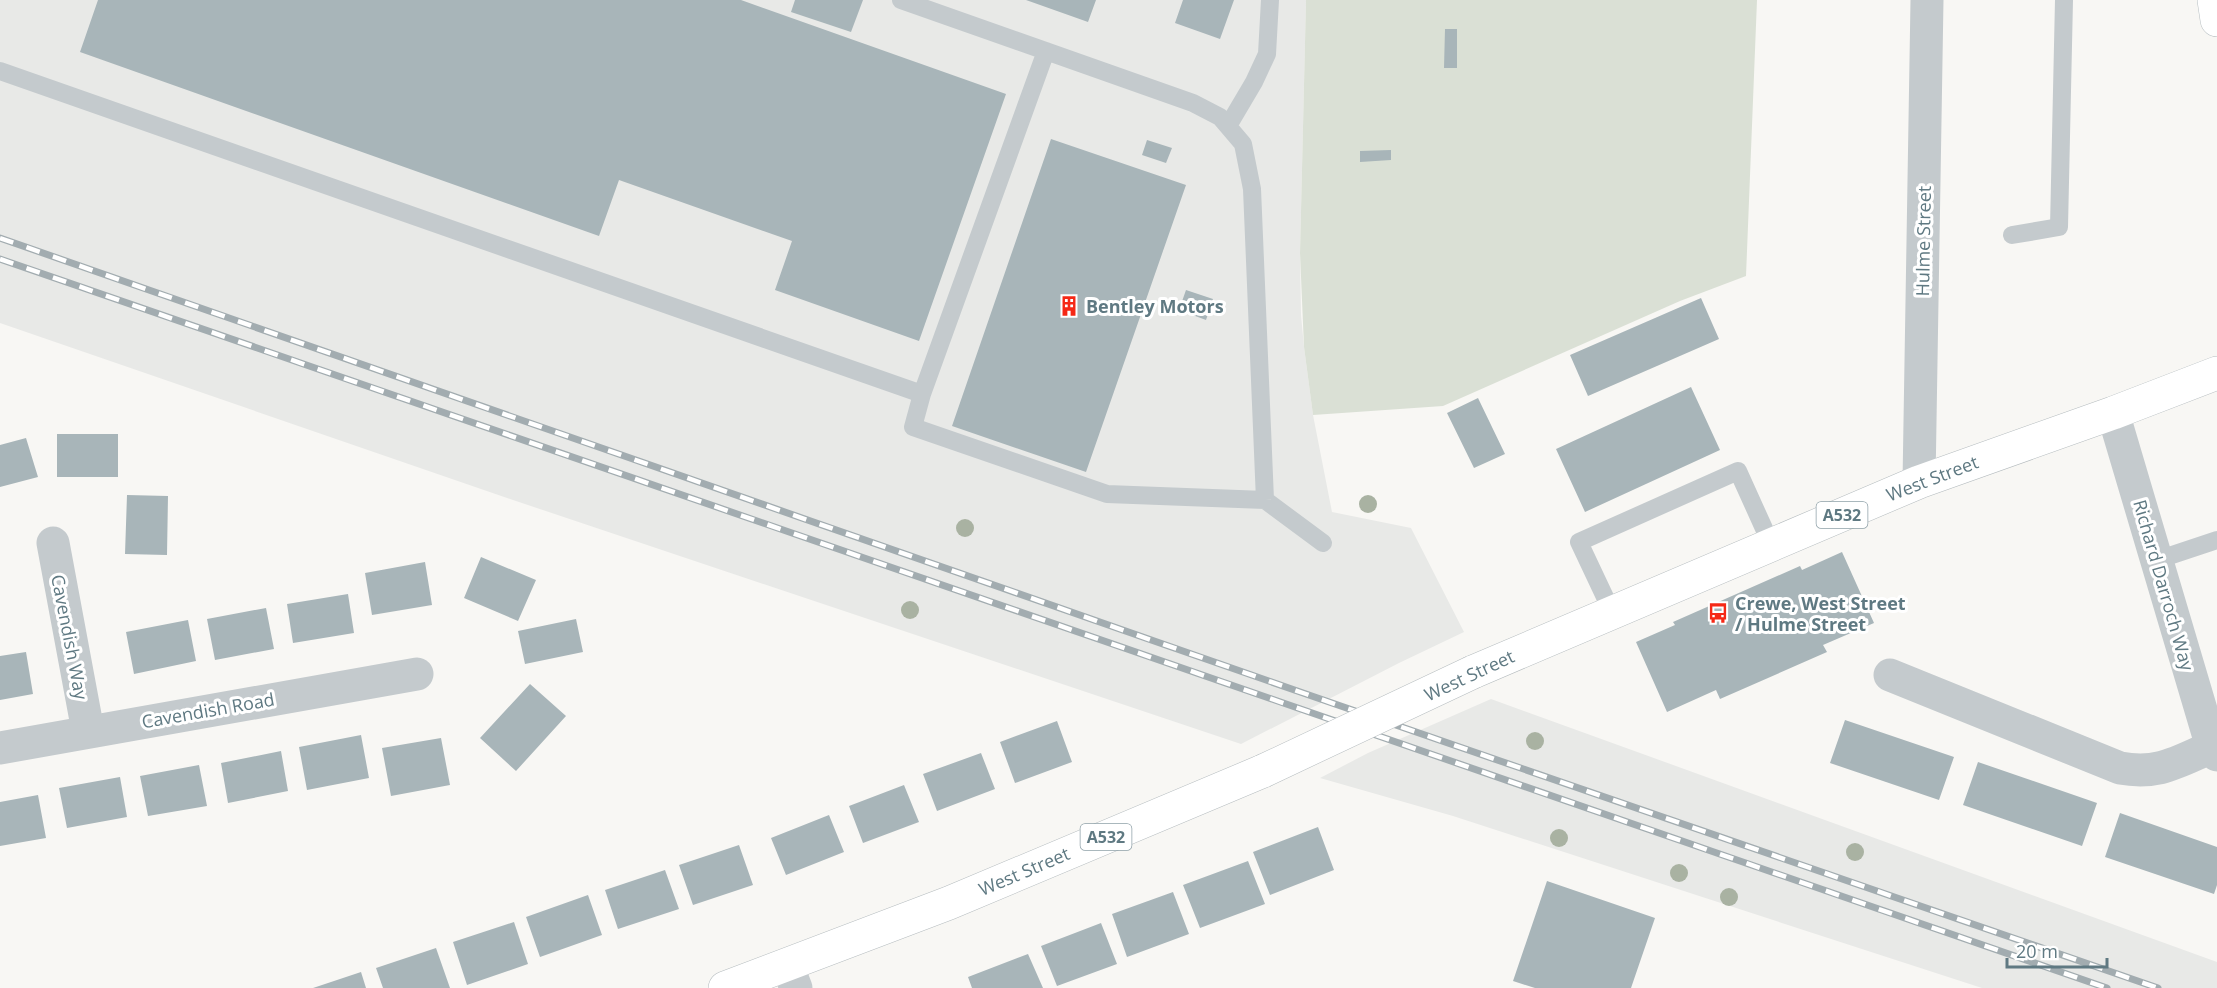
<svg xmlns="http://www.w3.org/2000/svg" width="2217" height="988" font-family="'Open Sans',sans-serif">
<rect width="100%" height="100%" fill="#f8f7f4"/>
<path fill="#e8e9e7" d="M 0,0 L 1306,0 L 1300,253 L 1301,315 L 1304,347 L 1313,415 L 1332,512 L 1411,528 L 1464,632 L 1399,663 L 1241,744 L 513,500 L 0,323 Z
M 1491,699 L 2217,962 L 2217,988 L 1982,988 L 1453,816 L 1320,778 L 1368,753 Z"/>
<path fill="#dae0d5" d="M 1306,0 L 1757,0 L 1746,276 L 1680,301 L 1443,406 L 1313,415 L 1304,347 L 1300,253 Z"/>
<path fill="#a8b5b9" d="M 98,0 L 741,0 L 1006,94 L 919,341 L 775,290 L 792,241 L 619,180 L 599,236 L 80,52 Z
M 795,0 L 863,0 L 851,32 L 791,12 Z
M 1026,0 L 1096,0 L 1088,22 Z
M 1183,0 L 1234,0 L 1220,39 L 1175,23 Z
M 1445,29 L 1457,29 L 1457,68 L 1444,68 Z
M 1051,139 L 1186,185 L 1086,472 L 952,426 Z
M 1147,140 L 1172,148 L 1166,163 L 1142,155 Z
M 1391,150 L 1391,160 L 1360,162 L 1360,151 Z
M 1186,290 L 1213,299 L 1206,320 L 1179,310 Z
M 1701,298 L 1719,339 L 1588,396 L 1570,355 Z
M 1691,387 L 1720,450 L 1585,512 L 1556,449 Z
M 1478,398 L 1505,454 L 1474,468 L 1447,413 Z
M 57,434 L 118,434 L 118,477 L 57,477 Z
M 26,438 L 38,477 L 0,487 L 0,445 Z
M 127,495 L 168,496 L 167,555 L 125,554 Z
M 1842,552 L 1874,623 L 1823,645 L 1827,652 L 1720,699 L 1716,690 L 1667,712 L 1636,642 L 1675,625 L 1673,622 L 1800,566 L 1802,570 Z
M 481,557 L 536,580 L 518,621 L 464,598 Z
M 425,562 L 432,605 L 372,615 L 365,573 Z
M 348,594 L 354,633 L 293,643 L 287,604 Z
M 266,608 L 274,649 L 215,660 L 207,619 Z
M 576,619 L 583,652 L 525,664 L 518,631 Z
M 188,620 L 196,661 L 134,674 L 126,632 Z
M 26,652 L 33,694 L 0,700 L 0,656 Z
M 530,684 L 566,716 L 516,771 L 480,738 Z
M 1845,720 L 1954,757 L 1939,800 L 1830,763 Z
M 1057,721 L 1072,762 L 1015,783 L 1000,742 Z
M 361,735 L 369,778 L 307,790 L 299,747 Z
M 441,738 L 450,785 L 391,796 L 382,748 Z
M 281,751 L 288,791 L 228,803 L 221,763 Z
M 981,753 L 995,789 L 937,811 L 923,774 Z
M 1978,762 L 2097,803 L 2082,846 L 1963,805 Z
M 199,765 L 207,806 L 148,816 L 140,776 Z
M 120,777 L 127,817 L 67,828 L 59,788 Z
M 904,785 L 919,822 L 863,843 L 849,806 Z
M 38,795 L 46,838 L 0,846 L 0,802 Z
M 2120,813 L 2217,847 L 2217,885 L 2214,894 L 2105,857 Z
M 829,815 L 844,852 L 786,875 L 771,838 Z
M 1318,827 L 1334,870 L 1270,895 L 1253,852 Z
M 739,845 L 753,885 L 693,905 L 679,865 Z
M 1248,861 L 1265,904 L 1200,928 L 1183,885 Z
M 665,870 L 679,909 L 618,929 L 605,890 Z
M 1547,881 L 1655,918 L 1631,988 L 1535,988 L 1513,981 Z
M 1173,892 L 1189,934 L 1127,957 L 1112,914 Z
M 588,895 L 602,935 L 540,957 L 526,917 Z
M 514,922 L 528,964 L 467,985 L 453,942 Z
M 1101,923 L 1117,964 L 1057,986 L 1041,946 Z
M 436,948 L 450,988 L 383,988 L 376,968 Z
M 1028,954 L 1043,988 L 972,988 L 968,977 Z
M 361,972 L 366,988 L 313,988 Z"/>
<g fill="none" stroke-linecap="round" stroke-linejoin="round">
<g stroke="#b6bec1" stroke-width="34">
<path id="secondary" d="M 2214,0 L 2217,20"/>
</g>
<g stroke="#b5bcbf" stroke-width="34">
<path id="primary" d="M 1473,672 L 1919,482 L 2113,413 L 2217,373
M 725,988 L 949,903 L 1263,771"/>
</g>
<path stroke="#c4cacd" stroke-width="18" d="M 901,0 L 1193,103 L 1220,117 L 1243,144 L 1252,189 L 1265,500 L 1323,543
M 0,71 L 922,394 L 1046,51
M 1228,126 L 1254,82 L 1267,54 L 1270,0
M 2012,235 L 2059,227 L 2064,0
M 922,394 L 913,427 L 1107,494 L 1265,500
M 2157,560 L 2217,540
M 1612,612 L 1579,542 L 1738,471 L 1771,544"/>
<path stroke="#c4cacd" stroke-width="33" d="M 2113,413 L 2212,747 L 2217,755
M 1919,482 L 1927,0
M 53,543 L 88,731
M 1890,675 L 2120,768 C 2159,775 2177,762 2212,747
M 0,748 L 417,674
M 787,965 L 796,988"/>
<use href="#secondary" stroke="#fff" stroke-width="33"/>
<use href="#primary" stroke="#fff" stroke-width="33"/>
<g stroke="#a2acb0" stroke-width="7">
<path id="rail" d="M 0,238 L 1306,694 L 2158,988
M 0,259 L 2107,988"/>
</g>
<use href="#rail" stroke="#fff" stroke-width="4.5" stroke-dasharray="14" stroke-linecap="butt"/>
<g stroke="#b5bcbf" stroke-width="34" stroke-linecap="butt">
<path id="primary-bridge" d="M 1263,771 L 1473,672"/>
</g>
<use href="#primary-bridge" stroke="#fff" stroke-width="33"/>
</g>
<g fill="#a9b2a2">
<circle cx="1368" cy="504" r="9"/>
<circle cx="965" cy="528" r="9"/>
<circle cx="910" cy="610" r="9"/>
<circle cx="1535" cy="741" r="9"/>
<circle cx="1559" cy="838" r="9"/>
<circle cx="1855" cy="852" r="9"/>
<circle cx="1679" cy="873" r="9"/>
<circle cx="1729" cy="897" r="9"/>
</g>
<defs>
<g id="building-bare" transform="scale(1.62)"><path d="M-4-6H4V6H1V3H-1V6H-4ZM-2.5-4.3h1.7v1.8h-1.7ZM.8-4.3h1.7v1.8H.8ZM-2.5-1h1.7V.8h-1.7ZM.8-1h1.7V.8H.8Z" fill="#f52816" stroke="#fff" stroke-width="2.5" paint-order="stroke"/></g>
<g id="bus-bare" transform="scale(1.62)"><path d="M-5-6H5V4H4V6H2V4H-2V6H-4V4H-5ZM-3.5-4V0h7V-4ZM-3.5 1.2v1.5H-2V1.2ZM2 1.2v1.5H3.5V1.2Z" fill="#f52816" stroke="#fff" stroke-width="2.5" paint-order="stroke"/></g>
</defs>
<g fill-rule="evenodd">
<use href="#building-bare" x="1069" y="306"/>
<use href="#bus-bare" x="1718" y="613"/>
</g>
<g text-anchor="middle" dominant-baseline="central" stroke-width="6" stroke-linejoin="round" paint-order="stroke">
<g fill="#fff" stroke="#8fa1a8" stroke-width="1.5">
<rect x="1816.5" y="502" width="51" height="26" rx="4.5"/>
<rect x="1080.5" y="824" width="51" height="26" rx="4.5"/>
</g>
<g font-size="16" font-weight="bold" fill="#5f7982">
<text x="1842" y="515">A532</text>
<text x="1106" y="837">A532</text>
</g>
<g font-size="18" fill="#5f7982" stroke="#fff">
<text transform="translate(1923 241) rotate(-89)">Hulme Street</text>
<text transform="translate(1932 478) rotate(-21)">West Street</text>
<text transform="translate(2164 585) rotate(74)">Richard Darroch Way</text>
<text transform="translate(70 637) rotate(79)">Cavendish Way</text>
<text transform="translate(1469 675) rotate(-25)">West Street</text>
<text transform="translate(208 710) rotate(-10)">Cavendish Road</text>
<text transform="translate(1024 871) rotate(-23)">West Street</text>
</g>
<g font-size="18" font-weight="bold" fill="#5f7982" stroke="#fff" text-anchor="start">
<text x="1086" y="306">Bentley Motors</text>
<text x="1735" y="603">Crewe, West Street<tspan x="1735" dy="21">/ Hulme Street</tspan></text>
</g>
</g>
<path d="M2007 958v9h100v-9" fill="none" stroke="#5f7982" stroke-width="3"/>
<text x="2016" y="958" font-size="18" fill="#5f7982" stroke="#ffffff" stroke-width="4.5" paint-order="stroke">20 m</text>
</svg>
